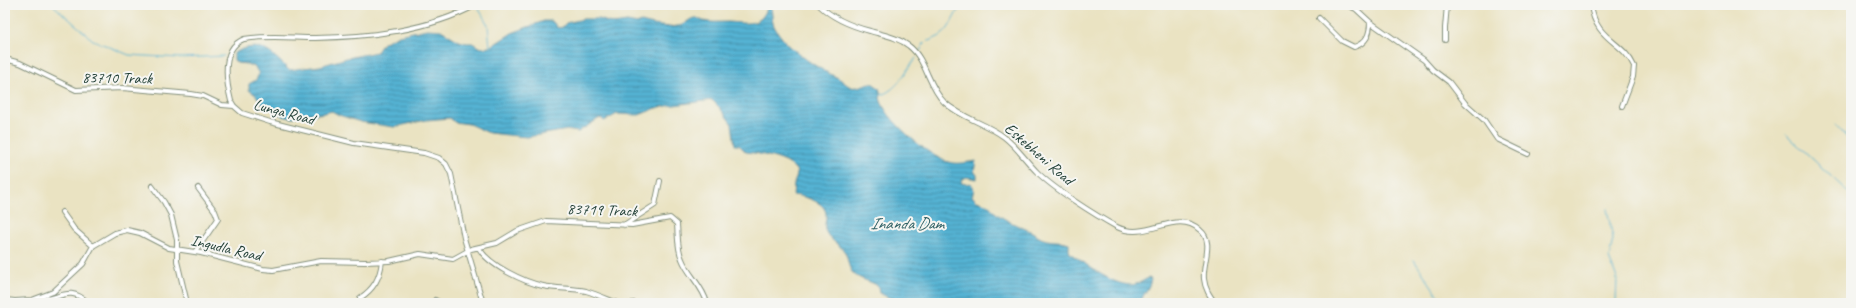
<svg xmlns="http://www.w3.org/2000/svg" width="1856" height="308" font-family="Caveat,sans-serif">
<defs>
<pattern id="water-rules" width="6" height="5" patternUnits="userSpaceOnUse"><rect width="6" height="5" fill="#55b2d3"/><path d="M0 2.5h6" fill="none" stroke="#4692ac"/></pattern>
</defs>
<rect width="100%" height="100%" fill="#f6f6f2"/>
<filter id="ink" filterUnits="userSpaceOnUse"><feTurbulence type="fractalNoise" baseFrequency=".025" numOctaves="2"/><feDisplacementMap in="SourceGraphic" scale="8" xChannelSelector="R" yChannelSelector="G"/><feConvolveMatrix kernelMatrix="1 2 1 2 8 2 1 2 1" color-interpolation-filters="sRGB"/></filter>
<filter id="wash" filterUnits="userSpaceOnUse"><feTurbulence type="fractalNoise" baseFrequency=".012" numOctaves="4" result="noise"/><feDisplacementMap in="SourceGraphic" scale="16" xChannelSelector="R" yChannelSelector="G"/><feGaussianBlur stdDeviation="0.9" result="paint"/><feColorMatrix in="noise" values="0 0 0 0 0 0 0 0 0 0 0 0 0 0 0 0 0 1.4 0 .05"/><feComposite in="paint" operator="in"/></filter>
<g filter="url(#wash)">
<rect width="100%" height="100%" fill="#eae3c2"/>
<path fill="url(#water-rules)" stroke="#3a7884" d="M 768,5 L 770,5 C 773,12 771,20 774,26 C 785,48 817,68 838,78 C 842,80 846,85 851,87 C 859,89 865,83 872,83 L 879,88 L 881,95 L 880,98 C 884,118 928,156 948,162 C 957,165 968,162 976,161 L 974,171 L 977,175 L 977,179 L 966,177 L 962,180 L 961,183 L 966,184 L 970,183 C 975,187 974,190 972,196 L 977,201 L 989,205 C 996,218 1020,226 1034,233 C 1044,244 1058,239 1069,243 L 1069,251 L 1071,254 C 1088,265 1110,284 1130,285 C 1137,285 1143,281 1148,278 L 1151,279 C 1150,288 1142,294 1141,303 L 897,303 L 897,301 L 879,293 L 878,286 C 869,280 859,280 852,272 C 848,267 848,258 845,252 C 840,245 829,239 826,232 C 823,226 827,219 826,213 C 824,201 803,196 793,195 C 794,191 793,189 794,185 C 794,180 799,176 796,170 C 789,159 758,153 746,152 L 739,145 L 735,145 L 732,124 L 720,108 L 712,100 L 659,107 L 639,115 L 617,114 L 604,121 L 601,118 L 598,119 L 578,132 L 567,130 L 527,137 L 517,136 L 489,133 L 469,124 L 454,122 L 450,118 L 426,120 L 394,127 L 361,122 L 339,115 L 332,111 C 327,112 321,114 316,114 C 305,113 301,113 292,118 L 282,116 L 272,108 L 263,105 L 256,95 L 249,90 L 249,84 L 256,80 L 259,74 L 255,67 L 247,64 L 237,63 L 234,60 L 234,53 C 261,39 271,53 289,70 L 320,66 L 347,58 L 377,52 L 383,43 L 399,35 L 427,29 L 441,30 L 459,41 L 466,43 L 472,43 L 481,48 L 490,47 L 512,33 L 544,21 L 552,21 L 558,28 L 563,27 L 566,23 L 583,19 L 599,19 L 614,24 L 627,22 L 637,24 L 641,22 C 652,25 667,28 678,26 C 685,26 689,17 697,18 C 699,19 701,20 703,21 C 710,23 720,22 728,22 C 746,23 762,28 768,5 Z"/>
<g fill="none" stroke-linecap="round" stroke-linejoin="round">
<path stroke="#55b2d3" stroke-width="1" d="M 53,5 L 93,40 L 129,55 L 180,58 L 224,56
M 479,9 L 488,25 L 490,47
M 920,51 L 925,42 C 948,35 947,30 958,10 L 977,5
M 881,95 C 899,89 904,72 916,58
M 1834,123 L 1851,142
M 1786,134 L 1851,195
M 1607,209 L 1613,239 L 1609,258 L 1617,278 L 1616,303
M 1414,260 L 1443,303"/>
</g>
</g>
<g filter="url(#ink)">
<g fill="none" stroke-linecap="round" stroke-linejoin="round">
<g stroke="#84907b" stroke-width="6">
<path id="minor" d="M 476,5 C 428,31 368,37 315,38 C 292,38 267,35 244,39 C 221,48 226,81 231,101 L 234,106 L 242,113 L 270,122 L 354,143 L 424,153 L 439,158 L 446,164 L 451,174 L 464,238 L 483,303
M 819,5 C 833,19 851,26 870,31 C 883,35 898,37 909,46 C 926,59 928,86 944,102 C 961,118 986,123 1004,137 C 1017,147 1026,161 1037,172 C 1054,189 1095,215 1117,227 C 1147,242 1176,208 1200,230 C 1215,242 1202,263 1204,279 C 1205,289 1210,296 1215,303
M 1347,5 L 1356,9 L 1370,22 L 1424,60 L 1433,70 L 1449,82 L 1465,103 L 1484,120 L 1497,139 L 1528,154
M 1591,5 C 1595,40 1623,41 1634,66 L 1633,77 L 1622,106
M 1356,9 L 1360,5
M 1319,18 L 1342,41 L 1354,47 C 1366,43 1370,35 1370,22
M 1445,40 L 1445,28 L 1447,5
M 5,59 L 20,63 L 76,90 L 122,88 L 191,94 L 203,96 L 222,105 L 234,106
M 152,186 L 164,202 L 171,215 L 177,240 L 177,261 L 187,303
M 62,212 L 74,229 L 93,246
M 624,225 L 655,205 L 660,181
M 479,248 C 488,265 524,282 543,286 C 557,289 572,288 586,291 C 596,294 607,299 617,303
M 195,252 L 218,219 L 215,211 L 198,188
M 360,298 C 374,289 380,278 382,261
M 5,300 L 15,301 L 32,300 L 53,292 L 83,264 L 93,246 L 115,233 L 127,230 L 140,233 L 169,248 L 201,253 L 263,269 L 273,270 L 321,261 L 365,262 L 389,261 L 420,254 L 453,259 L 471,249 L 497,243 L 517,231 L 546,221 L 632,225 L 670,218 L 677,224 C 678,236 677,248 682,259 C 688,275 703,286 707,303
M 35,300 C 58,302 68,283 88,303
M 435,300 L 441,303
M 633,303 L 640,303"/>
</g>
<use href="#minor" stroke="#fff" stroke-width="4"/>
</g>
</g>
<g text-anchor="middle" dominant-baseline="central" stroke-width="4" stroke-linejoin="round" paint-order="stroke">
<g font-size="16" fill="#1f3d34" stroke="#f6f6f2">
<text transform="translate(117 78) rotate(1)">83710 Track</text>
<text transform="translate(284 112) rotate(15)">Lunga Road</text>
<text transform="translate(1039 154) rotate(41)">Eskebheni Road</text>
<text transform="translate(602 210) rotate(2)">83719 Track</text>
<text transform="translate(226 248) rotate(13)">Ingudla Road</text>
</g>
<g font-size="17" font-style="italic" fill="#2f6064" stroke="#f6f6f2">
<text x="907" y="223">Inanda Dam</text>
</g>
</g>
<rect width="1856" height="308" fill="none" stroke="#f6f6f2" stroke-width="20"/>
</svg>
